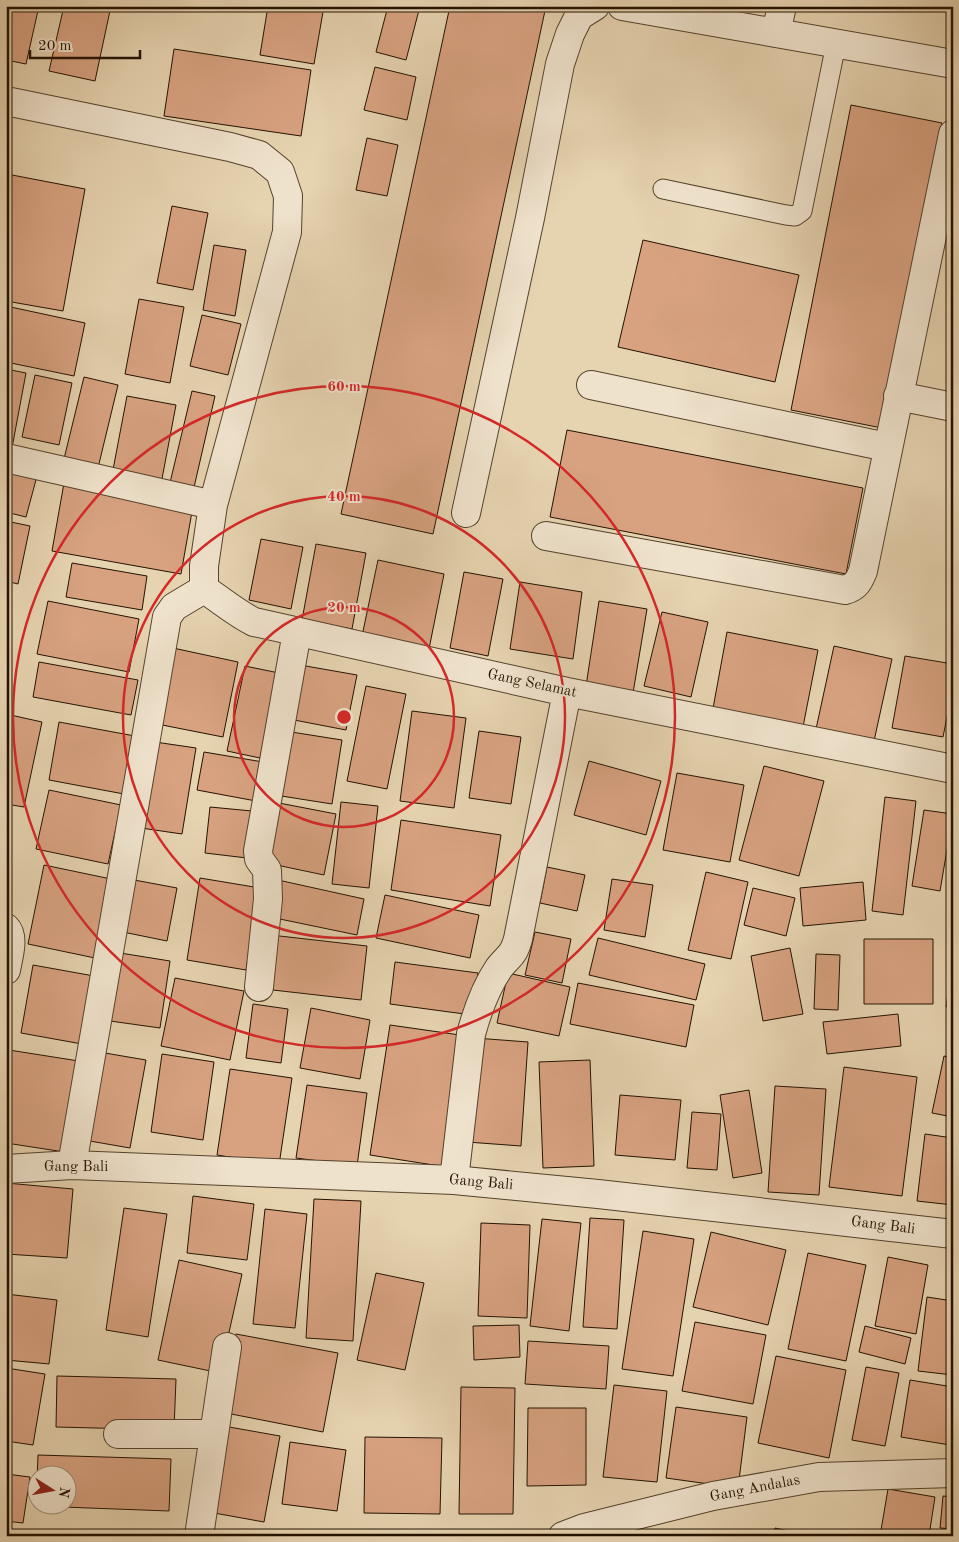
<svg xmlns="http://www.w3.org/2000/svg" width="959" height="1542" font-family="'Old Standard TT',serif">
<rect width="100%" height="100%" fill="#e6d3b0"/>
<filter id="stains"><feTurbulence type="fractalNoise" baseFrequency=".004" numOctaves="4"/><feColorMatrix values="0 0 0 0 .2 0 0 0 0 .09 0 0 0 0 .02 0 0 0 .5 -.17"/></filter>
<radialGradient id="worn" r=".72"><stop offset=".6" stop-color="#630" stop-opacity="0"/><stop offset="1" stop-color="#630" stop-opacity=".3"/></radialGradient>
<path fill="#d8a281" stroke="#231200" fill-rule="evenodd" d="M 6,6 L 39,6 L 26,64 L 6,60 Z
M 64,6 L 111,6 L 95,81 L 49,71 Z
M 268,6 L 324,6 L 314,64 L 260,55 Z
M 388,6 L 408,6 L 419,10 L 406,60 L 376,52 Z
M 450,6 L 546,6 L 433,534 L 341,514 Z
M 174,49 L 311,70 L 301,136 L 164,116 Z
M 375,67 L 416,77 L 407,120 L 364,110 Z
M 851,105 L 942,123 L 882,428 L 791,410 Z
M 367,138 L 398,145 L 387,196 L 356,190 Z
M 12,175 L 85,189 L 63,311 L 6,301 L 6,208 Z
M 172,206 L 208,213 L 193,290 L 157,283 Z
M 643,240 L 799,275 L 775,382 L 618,347 Z
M 214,245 L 246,250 L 235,316 L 203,310 Z
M 139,299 L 184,307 L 170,383 L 125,374 Z
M 6,306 L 85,323 L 74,376 L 6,362 Z
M 202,315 L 241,324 L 228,375 L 190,366 Z
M 6,369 L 26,373 L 12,448 L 6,447 Z
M 35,375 L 72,383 L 59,445 L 22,437 Z
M 84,377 L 118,385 L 97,472 L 63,463 Z
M 192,391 L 215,396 L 192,496 L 168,491 Z
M 127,396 L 176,405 L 161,484 L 112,475 Z
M 567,430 L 863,488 L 846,574 L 550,517 Z
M 6,468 L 37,476 L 26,517 L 6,512 Z
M 64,483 L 193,506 L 181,574 L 52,551 Z
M 6,521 L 30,526 L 18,584 L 6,581 Z
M 261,539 L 303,547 L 291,609 L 249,600 Z
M 316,544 L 366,553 L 352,629 L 302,620 Z
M 378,560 L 444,574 L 429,649 L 362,636 Z
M 72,563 L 147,576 L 142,610 L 66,597 Z
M 464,572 L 503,579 L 488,656 L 450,648 Z
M 520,582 L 582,592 L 573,659 L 510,649 Z
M 48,601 L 139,619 L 129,672 L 37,654 Z
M 599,601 L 647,609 L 633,693 L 586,686 Z
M 662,612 L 708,622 L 691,697 L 644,686 Z
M 727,632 L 818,650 L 802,732 L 712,714 Z
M 834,646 L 892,659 L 874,741 L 816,729 Z
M 173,648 L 238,662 L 223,737 L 157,724 Z
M 905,656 L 953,664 L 953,687 L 943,737 L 892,728 Z
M 39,662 L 138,680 L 131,715 L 33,697 Z
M 300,665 L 357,675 L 346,730 L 289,719 Z
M 245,666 L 279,673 L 260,758 L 227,751 Z
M 366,686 L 406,694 L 387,789 L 347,781 Z
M 412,711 L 466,718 L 454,808 L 400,801 Z
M 6,714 L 42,722 L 24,807 L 6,804 Z
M 59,722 L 135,736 L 124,794 L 49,780 Z
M 285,731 L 342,740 L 332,804 L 275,795 Z
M 479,731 L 521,737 L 511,804 L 469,798 Z
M 155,742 L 196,748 L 182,834 L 141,828 Z
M 204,752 L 263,762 L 256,801 L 197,790 Z
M 589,761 L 661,781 L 646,835 L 574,815 Z
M 764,766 L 824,781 L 799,876 L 739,860 Z
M 677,773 L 744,785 L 730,862 L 663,850 Z
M 49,790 L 121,805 L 108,864 L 36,849 Z
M 885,797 L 916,801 L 903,915 L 872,911 Z
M 341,802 L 378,806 L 369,888 L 332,884 Z
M 279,803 L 336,814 L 324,875 L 267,863 Z
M 210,807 L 252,811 L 247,858 L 205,853 Z
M 924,810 L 953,814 L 940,891 L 912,886 Z
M 401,820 L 501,835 L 490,906 L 391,890 Z
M 44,865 L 111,879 L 95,958 L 28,944 Z
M 547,867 L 585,875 L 577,911 L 540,903 Z
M 706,872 L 748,882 L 731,959 L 688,950 Z
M 200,878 L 260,888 L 246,970 L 187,960 Z
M 129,879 L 177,888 L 167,941 L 118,931 Z
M 612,879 L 653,885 L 645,937 L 604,930 Z
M 278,880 L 364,899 L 357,935 L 270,917 Z
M 863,882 L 866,920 L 803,926 L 800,888 Z
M 753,888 L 795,898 L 786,936 L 744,925 Z
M 385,895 L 479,915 L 470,958 L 376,938 Z
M 535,932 L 571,939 L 562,983 L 525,975 Z
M 953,932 L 953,964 L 947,963 Z
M 271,935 L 367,946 L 361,1000 L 264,989 Z
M 598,938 L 705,964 L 696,1000 L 589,975 Z
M 864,939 L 933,939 L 933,1004 L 864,1004 Z
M 790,948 L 803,1014 L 763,1021 L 751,956 Z
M 114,952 L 170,961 L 160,1028 L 103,1020 Z
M 816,954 L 840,955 L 838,1010 L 814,1009 Z
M 395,962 L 478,973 L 472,1015 L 390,1004 Z
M 33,965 L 94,976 L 82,1044 L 21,1033 Z
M 951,971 L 953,972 L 953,1008 L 946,1007 Z
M 508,973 L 570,987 L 559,1036 L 497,1023 Z
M 175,978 L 244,991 L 230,1060 L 161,1046 Z
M 578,983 L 694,1005 L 686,1047 L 570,1024 Z
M 253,1004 L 288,1009 L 281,1063 L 246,1058 Z
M 311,1008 L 370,1020 L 360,1079 L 300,1068 Z
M 898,1014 L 901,1046 L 827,1054 L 823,1022 Z
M 390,1025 L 467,1036 L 446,1167 L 370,1155 Z
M 475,1038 L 528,1042 L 521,1146 L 467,1142 Z
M 9,1050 L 85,1062 L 71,1153 L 6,1143 L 6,1071 Z
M 99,1052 L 146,1060 L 130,1148 L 84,1140 Z
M 162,1054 L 214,1062 L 203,1140 L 151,1132 Z
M 944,1056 L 953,1058 L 953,1117 L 932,1113 Z
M 590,1060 L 594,1166 L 543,1168 L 539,1062 Z
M 844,1067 L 917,1077 L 902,1196 L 829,1187 Z
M 230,1069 L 292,1078 L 279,1165 L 217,1155 Z
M 307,1085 L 367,1093 L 357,1166 L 296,1158 Z
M 775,1086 L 826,1089 L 819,1195 L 768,1192 Z
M 749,1090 L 762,1173 L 733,1178 L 720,1095 Z
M 620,1095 L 681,1100 L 675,1160 L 615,1155 Z
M 692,1112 L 721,1114 L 717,1170 L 687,1168 Z
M 925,1134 L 953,1138 L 953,1205 L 917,1201 Z
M 6,1183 L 73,1189 L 67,1258 L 6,1254 Z
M 193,1196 L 254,1204 L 247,1260 L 187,1253 Z
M 314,1199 L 361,1201 L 353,1341 L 306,1338 Z
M 124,1208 L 167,1214 L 148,1337 L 106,1330 Z
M 265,1209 L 307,1214 L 295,1328 L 253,1324 Z
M 590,1218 L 624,1220 L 617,1329 L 583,1327 Z
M 542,1219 L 581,1223 L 569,1331 L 530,1326 Z
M 481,1223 L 530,1225 L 527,1318 L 478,1316 Z
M 643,1231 L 694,1239 L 673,1376 L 622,1369 Z
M 711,1232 L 786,1250 L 768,1325 L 693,1307 Z
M 808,1253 L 866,1265 L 846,1361 L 788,1349 Z
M 888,1257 L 928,1265 L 916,1334 L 875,1326 Z
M 179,1260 L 242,1274 L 220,1373 L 158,1360 Z
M 376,1273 L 424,1283 L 405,1370 L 357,1360 Z
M 6,1294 L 57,1300 L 49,1364 L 6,1360 Z
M 927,1297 L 953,1301 L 953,1375 L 918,1371 Z
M 695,1322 L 766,1335 L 753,1404 L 682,1391 Z
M 519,1325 L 520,1357 L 474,1360 L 473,1326 Z
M 865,1326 L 911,1338 L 905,1364 L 859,1352 Z
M 236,1334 L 338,1353 L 323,1432 L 221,1412 Z
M 528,1341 L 609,1346 L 606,1389 L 525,1384 Z
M 776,1356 L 846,1370 L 829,1458 L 758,1443 Z
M 866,1367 L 899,1373 L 885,1446 L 852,1440 Z
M 6,1368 L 45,1374 L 33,1445 L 6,1441 Z
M 57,1376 L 176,1379 L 174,1430 L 56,1427 Z
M 910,1380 L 953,1387 L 953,1423 L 950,1445 L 901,1437 Z
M 614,1385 L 667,1391 L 657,1482 L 603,1477 Z
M 461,1387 L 515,1388 L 513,1514 L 459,1514 Z
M 676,1407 L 747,1417 L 738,1488 L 666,1478 Z
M 528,1408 L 586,1408 L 586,1485 L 527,1486 Z
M 229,1427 L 280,1436 L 264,1522 L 214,1513 Z
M 365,1437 L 442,1438 L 440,1514 L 364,1513 Z
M 290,1442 L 346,1450 L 337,1511 L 282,1504 Z
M 38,1455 L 171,1459 L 169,1511 L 36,1506 ZM 38,1474 L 68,1474 L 68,1504 L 38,1504 Z
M 6,1474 L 30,1477 L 23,1523 L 6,1521 Z
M 888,1489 L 935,1497 L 929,1536 L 880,1536 Z
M 943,1496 L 953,1497 L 953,1529 L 940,1528 Z
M 775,1528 L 811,1536 L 774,1536 Z
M 6,1529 L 20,1532 L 20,1536 L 6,1536 Z
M 206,1531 L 257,1536 L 205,1536 Z
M 267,1532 L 315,1536 L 267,1536 Z"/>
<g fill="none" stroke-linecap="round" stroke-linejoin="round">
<g stroke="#54422c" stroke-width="21">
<path id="service" d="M 663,189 L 786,215 L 795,216 L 802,211 L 836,44"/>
</g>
<g stroke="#54422c" stroke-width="30">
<path id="minor" d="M 622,6 L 953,64
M 776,33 L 782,6
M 6,101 L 230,147 L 259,155 L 280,172 L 288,196 L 287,232 L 213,505 L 204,566 L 204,589 C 221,600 236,613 254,622 L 567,692 L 953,769
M 591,385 L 887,447
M 898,396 L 953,407
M 6,458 L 213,505
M 466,513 L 530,218 L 560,64 L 570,34 L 579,16 L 595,6
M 546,536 L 845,590 C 856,587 859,581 863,571 L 953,134
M 6,928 C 15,937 8,958 6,970
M 259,987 L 268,899 L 267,870 L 259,859 L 258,851 L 297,632
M 72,1165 L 167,617 L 174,607 L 204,589
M 6,1169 L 72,1165 L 454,1180 L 598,1194 L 953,1234
M 454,1180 L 471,1034 C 477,1012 486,987 499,968 C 509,955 513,957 518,939 L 567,692
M 118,1434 L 214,1434
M 199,1536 L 227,1347
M 563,1536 L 584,1528 L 713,1496 L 819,1477 L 953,1473"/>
</g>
<use href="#service" stroke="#efe2cc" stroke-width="19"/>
<use href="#minor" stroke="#efe2cc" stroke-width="28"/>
</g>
<g fill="none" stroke="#d62828" stroke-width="2.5">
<circle cx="344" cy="717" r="110"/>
<circle cx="344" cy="717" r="221"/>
<circle cx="344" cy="717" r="331"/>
</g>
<g text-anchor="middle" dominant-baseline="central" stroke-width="4" stroke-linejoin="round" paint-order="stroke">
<g font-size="15" fill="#231200" stroke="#efe2cc">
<text transform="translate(532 684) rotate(12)">Gang Selamat</text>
<text x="76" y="1167">Gang Bali</text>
<text transform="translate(481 1183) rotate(5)">Gang Bali</text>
<text transform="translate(883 1226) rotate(7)">Gang Bali</text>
<text transform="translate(755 1489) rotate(-11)">Gang Andalas</text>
</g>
</g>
<circle cx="344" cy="717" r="8" fill="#d62828" stroke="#efe2cc" stroke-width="2.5"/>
<g font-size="15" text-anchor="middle" font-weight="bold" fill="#d62828" stroke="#efe2cc" stroke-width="4" stroke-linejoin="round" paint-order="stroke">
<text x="344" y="391">60 m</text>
<text x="344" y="501">40 m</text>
<text x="344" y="612">20 m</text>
</g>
<rect width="959" height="1542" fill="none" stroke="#e6d3b0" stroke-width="25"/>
<rect x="8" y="8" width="944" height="1527" fill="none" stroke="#231200" stroke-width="2.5"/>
<rect x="12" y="12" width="934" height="1517" fill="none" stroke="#231200"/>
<g transform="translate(52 1490) rotate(101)"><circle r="24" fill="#efe2cc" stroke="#9d8f7a"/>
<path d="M0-4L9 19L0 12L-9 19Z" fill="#8f2418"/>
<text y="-8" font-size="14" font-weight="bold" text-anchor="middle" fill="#231200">N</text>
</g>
<path d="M30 50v8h110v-8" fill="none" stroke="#231200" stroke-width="2.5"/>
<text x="38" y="50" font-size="15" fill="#231200" stroke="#efe2cc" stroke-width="4" paint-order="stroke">20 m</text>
<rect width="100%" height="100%" filter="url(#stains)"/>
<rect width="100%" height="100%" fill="url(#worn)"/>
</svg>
